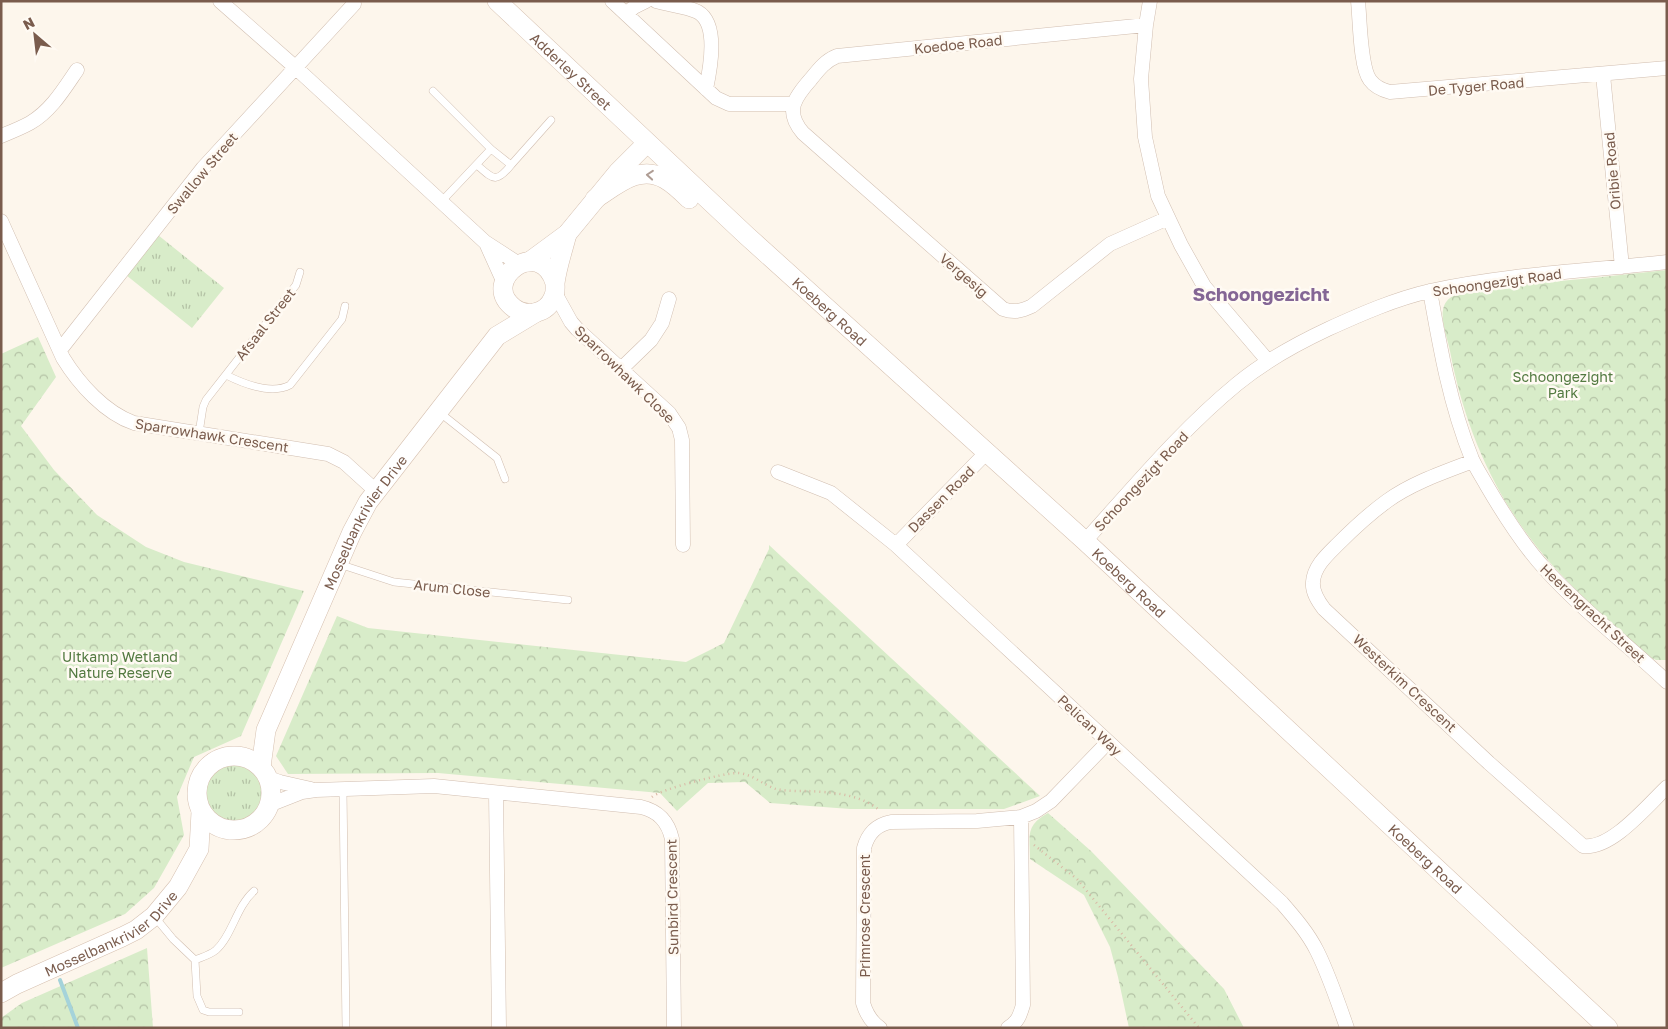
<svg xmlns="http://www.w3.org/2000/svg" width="1668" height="1029" font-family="'Golos Text',sans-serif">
<defs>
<pattern id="grass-tufts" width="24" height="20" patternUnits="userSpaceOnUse" patternTransform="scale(1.25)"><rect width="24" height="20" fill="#d8ecc9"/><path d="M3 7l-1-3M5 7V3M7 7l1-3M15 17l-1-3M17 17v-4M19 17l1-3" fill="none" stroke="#b4c2a5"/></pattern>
<pattern id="park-crowns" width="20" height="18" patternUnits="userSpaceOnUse" patternTransform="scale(1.25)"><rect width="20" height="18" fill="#d8ecc9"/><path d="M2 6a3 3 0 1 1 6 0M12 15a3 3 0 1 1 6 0" fill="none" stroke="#b4c2a5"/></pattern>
</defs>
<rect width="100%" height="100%" fill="#fdf6ec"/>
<path fill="url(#grass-tufts)" d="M 158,235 L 224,288 L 192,328 L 126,275 Z
M204 793a30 30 0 1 1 60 0a30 30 0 1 1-60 0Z"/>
<path fill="url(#park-crowns)" d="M 1667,270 L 1667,660 L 1656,660 L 1649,657 C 1616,627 1582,598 1553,566 C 1498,505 1465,431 1450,351 C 1447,335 1435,309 1450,298 C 1462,288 1511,286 1528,284 C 1574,280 1620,275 1667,270 Z
M 38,337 L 56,377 L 21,426 L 54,470 L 97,515 L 146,547 L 184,562 L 304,591 L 241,736 L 194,757 L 177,797 L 184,835 L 154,888 L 125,914 L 1,968 L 1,354 Z
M 769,545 L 1040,796 L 1004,809 L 850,809 L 770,803 L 745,782 L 708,783 L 677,811 L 660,793 L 438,773 L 288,774 L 276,756 L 337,616 L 368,628 L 686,662 L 724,643 L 769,549 Z
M 1048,813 L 1091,851 L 1224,989 L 1244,1028 L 1129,1028 L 1118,977 L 1110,947 L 1084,895 L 1030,859 C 1030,835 1025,826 1048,813 Z
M 147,948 L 153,1028 L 1,1028 L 1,1018 L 22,1003 Z"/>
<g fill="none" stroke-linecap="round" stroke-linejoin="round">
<path stroke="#a5d3da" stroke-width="4" d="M 60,980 L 78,1028"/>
<g stroke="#d1beb0" stroke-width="8">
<path id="lane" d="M 433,91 L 491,149 L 441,202
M 491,149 L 511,165 L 551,120
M 477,165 C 493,179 496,184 511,165
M 226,375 C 244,384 271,395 290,385 L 342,319 L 345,306
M 439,412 L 497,458 L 505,479
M 199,433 L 203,407 L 206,400 L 296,285 L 300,272
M 339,564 L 394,582 L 568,600
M 343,790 L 346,1028
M 154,916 L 173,939 L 195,960 L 197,996 L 203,1010 L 209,1012 L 239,1012
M 195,960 C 202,957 210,955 216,950 C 232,936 236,907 254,891"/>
</g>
<g stroke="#d1beb0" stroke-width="15">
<path id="street" d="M 220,1 L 295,67 L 485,242 L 519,264
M 612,1 L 716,98 L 729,104 L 793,104
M 656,1 C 669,5 686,6 698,12 C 719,24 710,70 706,89
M 1150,1 L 1146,25 L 1141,79 L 1145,137 L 1158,196 L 1181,245 L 1204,286 L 1268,361
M 1358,1 C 1360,19 1360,67 1370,80 C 1375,87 1382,90 1390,92 L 1667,68
M 626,14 L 634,7 L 646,1
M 1146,25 L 837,56 C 825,61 819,69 811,79 C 795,97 784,111 803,133 L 1003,309 C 1014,313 1021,311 1032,306 L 1110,244 L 1168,218
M 1603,75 L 1622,267
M 1,136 C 11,132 21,128 30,123 C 51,111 64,89 77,70
M 1,221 L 63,358 C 79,384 105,413 134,423 L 328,454 L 344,462 L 376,491
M 486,243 L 504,283
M 1430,291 C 1440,348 1450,405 1472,459 C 1476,468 1482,477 1487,486 C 1504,515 1522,544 1545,569 C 1582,610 1627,644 1667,682
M 555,293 L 571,322 L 577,329 L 669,413 L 679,428 L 682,440 L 683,545
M 60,350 L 203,168 L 354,4
M 621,369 L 651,340 L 662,323 L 669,299
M 1473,461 C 1444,472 1412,483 1387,501 C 1369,514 1353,529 1338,544 C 1328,554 1314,566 1313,582 C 1312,592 1318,601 1324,609 L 1489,763 L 1583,846 C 1611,850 1647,806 1667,787
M 778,472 L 831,493 L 896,545 L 1282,903 C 1295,918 1308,933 1317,951 C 1329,975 1338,1002 1347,1028
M 1085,541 C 1134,487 1181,430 1237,384 C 1265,361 1296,344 1328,329 C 1361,314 1395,299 1430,291 C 1508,274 1588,271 1667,262
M 896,545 L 986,453
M 268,778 L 280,782 L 311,789
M 496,793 L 499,1028
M 269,805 L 302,792 L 316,790 L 434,786 L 641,807 C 658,811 668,821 672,839 L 674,1028
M 880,1028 C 871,1022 866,1013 863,1003 L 864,848 C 868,833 876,825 891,822 L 977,821 L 1021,817 L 1036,811 L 1051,801 L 1108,742
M 1008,1028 C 1018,1022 1020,1015 1023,1005 L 1021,817"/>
</g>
<g stroke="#d6c0b0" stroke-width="20">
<g id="secondary">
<path id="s1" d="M 497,1 L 747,236 L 1085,541 L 1608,1028"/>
<path d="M 595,199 C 617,185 639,164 665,179 C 674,184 682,192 689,199"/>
<path d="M 529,262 L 567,234 L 618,172 L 647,143"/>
<path d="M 555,283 C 540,234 478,281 514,308 C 527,318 547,313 553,298 C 556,293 555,288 555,283 C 557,267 563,250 567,234"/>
<circle cx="234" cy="793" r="37"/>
<path id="s2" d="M 261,767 L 266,730 L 352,532 L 368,502 L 497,336 L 535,313"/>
<path id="s3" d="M 1,993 L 17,984 L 122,937 L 136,930 L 154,916 L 178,887 L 199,849 L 201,812"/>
</g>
</g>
<path stroke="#d9b8a5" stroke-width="2.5" stroke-dasharray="1 4" stroke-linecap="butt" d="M 652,797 C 661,789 724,773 737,773 C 751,773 763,785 776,789 C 785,791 797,791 807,791 C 830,792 862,794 880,811
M 1034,845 L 1077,879 L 1199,1028"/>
<use href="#lane" stroke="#fff" stroke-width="7"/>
<use href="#street" stroke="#fff" stroke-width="14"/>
<use href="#secondary" stroke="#fff" stroke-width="19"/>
</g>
<defs><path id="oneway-chevron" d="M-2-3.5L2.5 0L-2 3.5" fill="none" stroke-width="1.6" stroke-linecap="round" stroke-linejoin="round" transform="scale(1.25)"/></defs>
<use stroke="#af9d94" href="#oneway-chevron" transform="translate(650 175) rotate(-175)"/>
<g text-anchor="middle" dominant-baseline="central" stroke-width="5" stroke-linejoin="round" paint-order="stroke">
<g font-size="14" fill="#7a5c4d" stroke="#fffaf3">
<text transform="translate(958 44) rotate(-6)">Koedoe Road</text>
<text stroke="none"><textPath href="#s1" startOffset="102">Adderley Street</textPath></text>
<text transform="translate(1476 86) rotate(-5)">De Tyger Road</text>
<text transform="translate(1612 171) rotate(-95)">Oribie Road</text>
<text transform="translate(202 173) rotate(-50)">Swallow Street</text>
<text transform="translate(964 275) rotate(41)">Vergesig</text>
<text transform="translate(1497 282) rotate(-8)">Schoongezigt Road</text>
<text stroke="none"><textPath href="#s1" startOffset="455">Koeberg Road</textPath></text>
<text transform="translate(265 324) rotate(-52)">Afsaal Street</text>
<text transform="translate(625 374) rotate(44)">Sparrowhawk Close</text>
<text transform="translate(212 435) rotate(9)">Sparrowhawk Crescent</text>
<text transform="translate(1141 481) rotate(-47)">Schoongezigt Road</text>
<text transform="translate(941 499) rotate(-45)">Dassen Road</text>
<text stroke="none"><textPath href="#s2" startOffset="268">Mosselbankrivier Drive</textPath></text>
<text stroke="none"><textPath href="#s1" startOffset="859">Koeberg Road</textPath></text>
<text transform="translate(452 588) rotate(6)">Arum Close</text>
<text transform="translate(1593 613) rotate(43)">Heerengracht Street</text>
<text transform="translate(1405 683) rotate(43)">Westerkim Crescent</text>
<text transform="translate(1090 725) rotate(43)">Pelican Way</text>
<text stroke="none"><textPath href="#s1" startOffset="1264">Koeberg Road</textPath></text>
<text transform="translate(672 897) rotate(-91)">Sunbird Crescent</text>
<text transform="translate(864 916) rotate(-90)">Primrose Crescent</text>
<text stroke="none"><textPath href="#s3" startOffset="126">Mosselbankrivier Drive</textPath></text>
</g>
<g font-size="14" fill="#537a41" stroke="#fffaf3">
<text x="1563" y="376">Schoongezight<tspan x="1563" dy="16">Park</tspan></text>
<text x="120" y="656">Uitkamp Wetland<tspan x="120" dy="16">Nature Reserve</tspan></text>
</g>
<g font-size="19" font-weight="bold" fill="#846695" stroke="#fffaf3">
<text x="1261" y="293">Schoongezicht</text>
</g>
</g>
<rect width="1668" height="1029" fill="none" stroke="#7a5c4d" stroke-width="5"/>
<g transform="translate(35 35) rotate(332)" stroke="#fffaf3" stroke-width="4" paint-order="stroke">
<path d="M0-4L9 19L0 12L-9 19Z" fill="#7a5c4d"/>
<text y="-8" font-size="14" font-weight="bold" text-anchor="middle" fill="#7a5c4d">N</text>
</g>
</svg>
